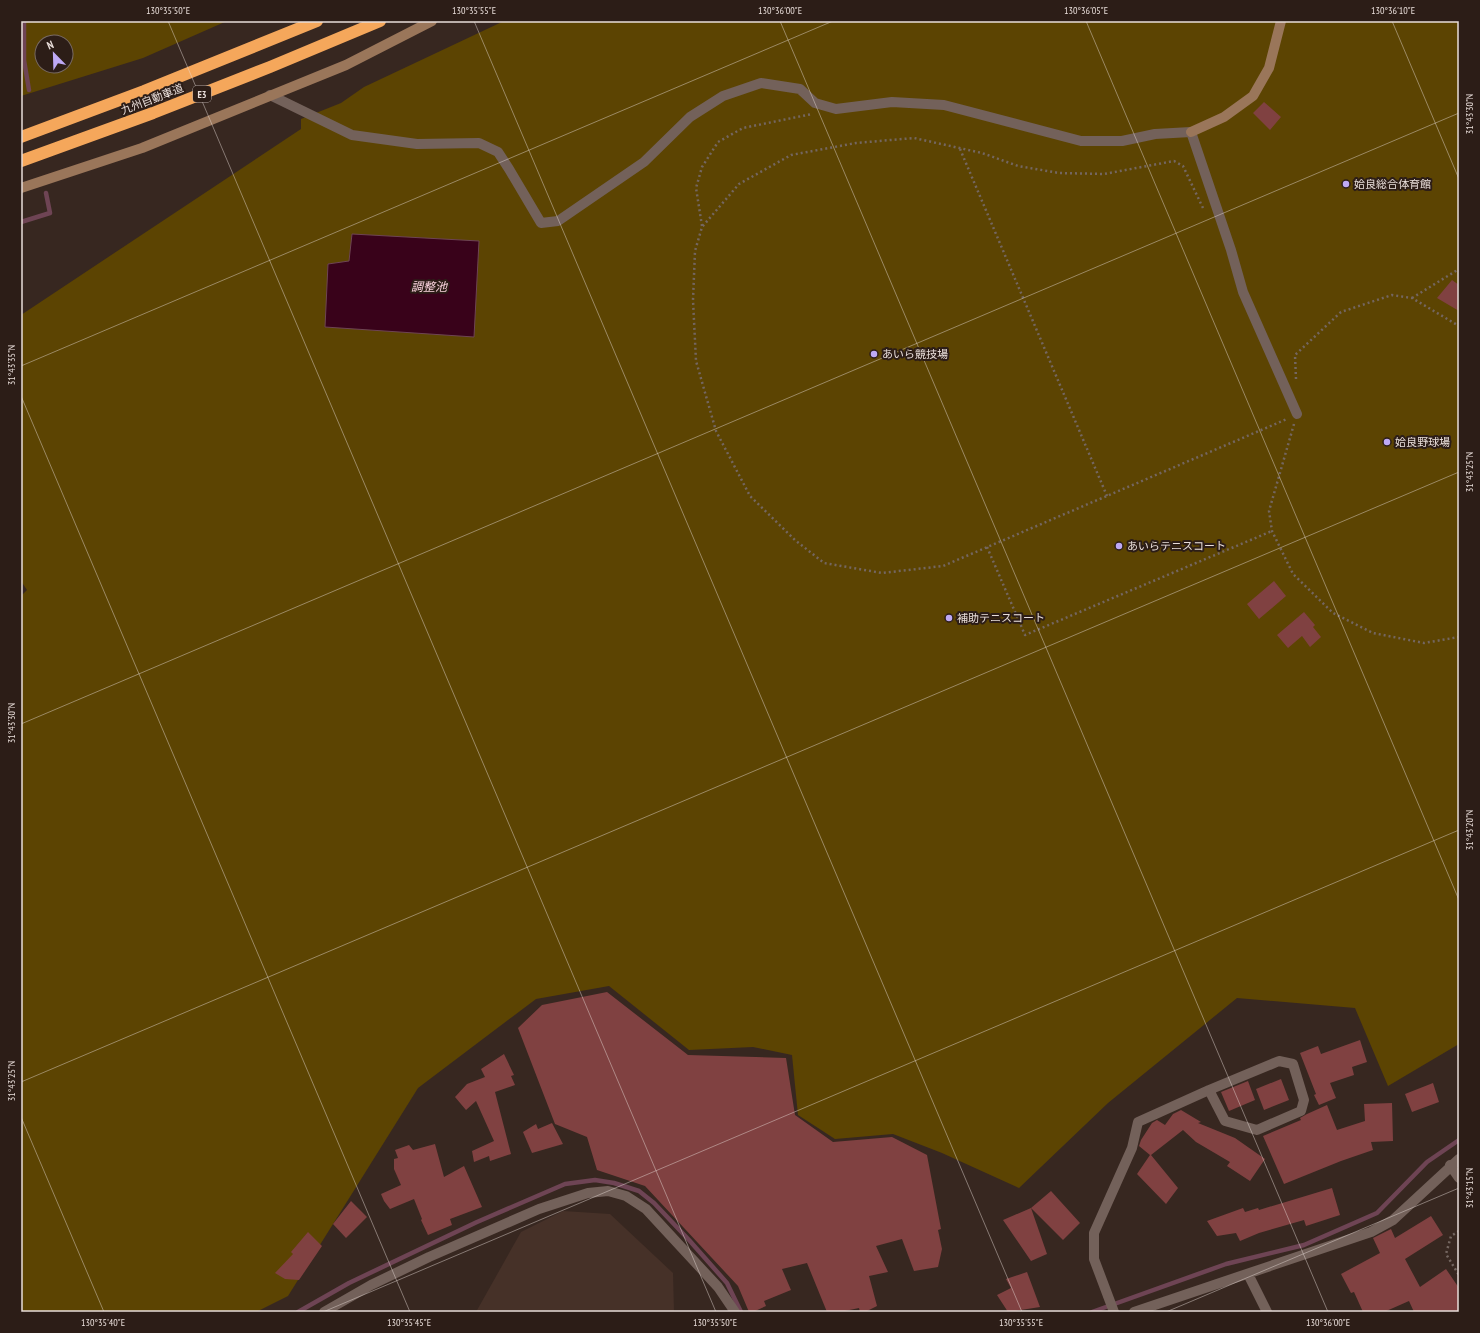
<svg xmlns="http://www.w3.org/2000/svg" width="1480" height="1333" font-family="'PT Sans Narrow','Noto Sans JP',sans-serif">
<rect width="100%" height="100%" fill="#372720"/>
<path fill="#463128" d="M 563,1211 L 610,1214 L 673,1273 L 674,1312 L 476,1312 L 521,1232 Z"/>
<path fill="#5c4402" fill-rule="evenodd" d="M 21,21 L 227,21 L 143,58 L 21,96 ZM 42,42 L 66,42 L 66,66 L 42,66 Z
M 504,21 L 1459,21 L 1459,1044 L 1388,1086 L 1355,1008 L 1237,998 L 1108,1103 L 1019,1188 L 942,1153 L 893,1134 L 835,1139 L 798,1115 L 792,1055 L 753,1047 L 689,1050 L 609,986 L 536,999 L 418,1088 L 288,1296 L 256,1312 L 21,1312 L 21,596 L 27,590 L 21,581 L 21,315 L 301,129 L 301,119 L 341,103 L 364,87 Z"/>
<path fill="#39021a" stroke="#6e4454" d="M 352,234 L 479,241 L 474,337 L 325,327 L 328,264 L 349,261 Z"/>
<g fill="none" stroke-linecap="round" stroke-linejoin="round">
<path stroke="#6e4454" stroke-width="4.5" d="M 24,21 L 24,60 L 29,90
M 21,222 L 50,213 L 46,193
M 298,1312 L 349,1283 L 477,1222 L 565,1184 L 595,1180 L 614,1183 L 639,1191 L 654,1203 L 689,1240 L 727,1283 L 741,1312
M 1092,1312 L 1226,1264 L 1304,1245 L 1377,1213 L 1427,1162 L 1459,1140"/>
</g>
<path fill="#804141" d="M 1264,102 L 1281,117 L 1270,130 L 1253,113 Z
M 1452,280 L 1459,285 L 1459,311 L 1437,298 Z
M 1274,581 L 1286,596 L 1259,619 L 1247,604 Z
M 1304,612 L 1315,625 L 1313,627 L 1321,637 L 1310,647 L 1302,636 L 1288,648 L 1277,635 Z
M 607,992 L 688,1055 L 786,1058 L 795,1115 L 833,1142 L 892,1137 L 927,1155 L 941,1229 L 938,1230 L 942,1249 L 938,1267 L 914,1271 L 902,1239 L 876,1246 L 888,1272 L 869,1276 L 877,1306 L 865,1312 L 860,1312 L 859,1308 L 840,1312 L 827,1312 L 807,1263 L 782,1269 L 791,1290 L 764,1301 L 766,1306 L 753,1312 L 749,1312 L 738,1286 L 645,1186 L 597,1170 L 587,1137 L 555,1124 L 518,1028 L 542,1005 Z
M 1360,1040 L 1367,1062 L 1352,1067 L 1354,1075 L 1330,1083 L 1336,1098 L 1319,1105 L 1314,1095 L 1316,1094 L 1300,1053 L 1318,1046 L 1321,1054 Z
M 504,1054 L 514,1075 L 511,1076 L 515,1085 L 495,1092 L 511,1154 L 490,1161 L 489,1156 L 474,1162 L 472,1151 L 494,1141 L 476,1101 L 466,1110 L 455,1097 L 467,1084 L 485,1077 L 481,1069 Z
M 1281,1079 L 1289,1100 L 1264,1110 L 1256,1089 Z
M 1248,1081 L 1255,1100 L 1229,1111 L 1221,1092 Z
M 1433,1083 L 1439,1102 L 1412,1112 L 1405,1094 Z
M 1392,1103 L 1393,1141 L 1371,1142 L 1373,1150 L 1341,1161 L 1284,1184 L 1263,1136 L 1301,1120 L 1300,1118 L 1307,1114 L 1327,1105 L 1337,1130 L 1365,1121 L 1364,1104 Z
M 1181,1110 L 1201,1122 L 1198,1123 L 1235,1138 L 1265,1159 L 1250,1181 L 1227,1166 L 1230,1162 L 1196,1142 L 1183,1130 L 1151,1155 L 1178,1188 L 1166,1204 L 1137,1174 L 1150,1155 L 1139,1146 L 1141,1140 L 1152,1123 L 1157,1120 L 1165,1125 L 1173,1114 Z
M 552,1123 L 563,1144 L 532,1153 L 523,1132 L 536,1124 L 538,1129 Z
M 435,1144 L 444,1177 L 464,1166 L 482,1207 L 450,1219 L 452,1225 L 428,1235 L 421,1220 L 422,1219 L 414,1199 L 390,1209 L 384,1201 L 381,1194 L 401,1185 L 394,1169 L 394,1159 L 398,1158 L 395,1150 L 409,1145 L 413,1150 Z
M 1332,1188 L 1340,1215 L 1306,1226 L 1304,1220 L 1259,1233 L 1240,1241 L 1236,1233 L 1217,1236 L 1207,1221 L 1243,1208 L 1245,1212 L 1258,1208 L 1259,1210 Z
M 1051,1191 L 1080,1223 L 1063,1240 L 1031,1208 Z
M 351,1201 L 367,1217 L 346,1238 L 333,1224 Z
M 1031,1208 L 1047,1254 L 1031,1261 L 1003,1220 Z
M 1431,1216 L 1443,1235 L 1405,1259 L 1420,1287 L 1446,1269 L 1459,1288 L 1459,1312 L 1414,1312 L 1409,1301 L 1384,1312 L 1363,1312 L 1354,1292 L 1351,1293 L 1341,1274 L 1380,1253 L 1373,1238 L 1391,1229 L 1395,1238 Z
M 308,1232 L 322,1246 L 299,1280 L 285,1279 L 275,1273 L 293,1254 L 291,1252 Z
M 1027,1272 L 1040,1307 L 1008,1312 L 997,1295 L 1011,1288 L 1006,1279 Z"/>
<g fill="none" stroke-linecap="round" stroke-linejoin="round">
<path stroke="#746660" stroke-width="2.5" stroke-dasharray="2 3" stroke-linecap="butt" d="M 960,149 L 1107,496
M 1203,208 L 1183,166 L 1174,161 L 1104,174 L 1059,173 L 1018,166 L 982,153 L 914,138 L 856,143 L 791,155 L 739,184 L 702,227 L 695,251 L 693,300 L 696,361 L 716,431 L 750,496 L 795,540 L 824,563 L 882,573 L 943,566 L 1287,419
M 702,226 L 696,188 L 702,167 L 718,142 L 743,128 L 812,114
M 1412,298 L 1459,269
M 1296,379 L 1295,355 L 1341,312 L 1392,295 L 1412,298 L 1459,326
M 1294,424 L 1269,511 L 1272,531 L 1293,574 L 1333,613 L 1373,633 L 1424,643 L 1459,637
M 987,547 L 1025,635 L 1272,531
M 1459,1231 L 1451,1236 L 1446,1254 L 1459,1275"/>
<path stroke="#73615a" stroke-width="10" d="M 270,95 L 352,135 L 417,144 L 479,143 L 498,152 L 509,169 L 541,223 L 558,221 L 644,162 L 690,117 L 723,96 L 761,83 L 800,89 L 815,103 L 836,109 L 892,102 L 944,105 L 1081,141 L 1122,141 L 1155,134 L 1191,132 L 1231,250 L 1243,292 L 1297,414
M 1450,1165 L 1459,1178
M 1248,1274 L 1267,1312
M 324,1312 L 371,1285 L 429,1257 L 539,1209 L 588,1193 L 608,1191 L 626,1196 L 646,1209 L 718,1287 L 735,1312
M 1114,1312 L 1094,1259 L 1094,1233 L 1132,1148 L 1138,1122 L 1209,1090 L 1279,1061 L 1293,1064 L 1304,1100 L 1301,1111 L 1257,1130 L 1225,1121 L 1209,1090
M 1134,1312 L 1371,1232 L 1393,1220 L 1459,1159"/>
<path stroke="#9a765a" stroke-width="10" d="M 1191,132 L 1224,117 L 1253,96 L 1269,68 L 1281,21
M 21,188 L 142,148 L 346,65 L 432,21"/>
<path stroke="#f5a75b" stroke-width="12" d="M 21,137 L 144,91 L 317,21
M 21,161 L 153,113 L 270,67 L 380,21"/>
</g>
<path fill="none" stroke="#e9deda" stroke-width="1" stroke-opacity="0.45" d="M 168,21 L 716,1312M 474,21 L 1022,1312M 780,21 L 1328,1312M 1086,21 L 1459,900M 1392,21 L 1459,179M 21,366 L 833,21M 21,396 L 410,1312M 21,724 L 1459,113M 21,1082 L 1459,472M 21,1117 L 104,1312M 323,1312 L 1459,830M 1166,1312 L 1459,1188"/>
<g fill="#bea9f5" stroke="#2c1d17" stroke-width="1.5">
<circle cx="1346" cy="184" r="4"/>
<circle cx="874" cy="354" r="4"/>
<circle cx="1387" cy="442" r="4"/>
<circle cx="1119" cy="546" r="4"/>
<circle cx="949" cy="618" r="4"/>
</g>
<g text-anchor="middle" dominant-baseline="central" stroke-width="4" stroke-linejoin="round" paint-order="stroke">
<rect fill="#2c1d17" stroke="#b0a4a0" stroke-width="1" x="193" y="86" width="18" height="16" rx="3"/>
<g font-size="10" font-weight="bold" fill="#e9deda">
<text x="202" y="94">E3</text>
</g>
<g font-size="11" fill="#e9deda" stroke="#2c1d17">
<text transform="translate(152 99) rotate(-21)">九州自動車道</text>
</g>
<g font-size="11" fill="#e9deda" stroke="#2c1d17" text-anchor="start">
<text x="1354" y="184">姶良総合体育館</text>
<text x="882" y="354">あいら競技場</text>
<text x="1395" y="442">姶良野球場</text>
<text x="1127" y="546">あいらテニスコート</text>
<text x="957" y="618">補助テニスコート</text>
</g>
<g font-size="12" font-style="italic" fill="#fad2dd" stroke="#2c1d17">
<text x="429" y="286">調整池</text>
</g>
</g>
<rect width="1480" height="1333" fill="none" stroke="#2c1d17" stroke-width="44"/>
<g transform="translate(54 54) rotate(337)"><circle r="19" fill="#2c1d17" stroke="#786a65"/>
<path d="M0-3L7 15L0 10L-7 15Z" fill="#bea9f5"/>
<text y="-6" font-size="11" font-weight="bold" text-anchor="middle" fill="#e9deda">N</text>
</g>
<rect x="22" y="22" width="1436" height="1289" fill="none" stroke="#e9deda" stroke-width="1.5"/>
<g font-size="10" text-anchor="middle" fill="#e9deda">
<text x="168" y="14">130°35'50"E</text>
<text x="474" y="14">130°35'55"E</text>
<text x="780" y="14">130°36'00"E</text>
<text x="1086" y="14">130°36'05"E</text>
<text x="1393" y="14">130°36'10"E</text>
<text transform="translate(1469 114) rotate(-90)" y="4">31°43'30"N</text>
<text transform="translate(11 365) rotate(-90)" y="4">31°43'35"N</text>
<text transform="translate(1469 472) rotate(-90)" y="4">31°43'25"N</text>
<text transform="translate(11 723) rotate(-90)" y="4">31°43'30"N</text>
<text transform="translate(1469 830) rotate(-90)" y="4">31°43'20"N</text>
<text transform="translate(11 1081) rotate(-90)" y="4">31°43'25"N</text>
<text transform="translate(1469 1188) rotate(-90)" y="4">31°43'15"N</text>
<text x="103" y="1326">130°35'40"E</text>
<text x="409" y="1326">130°35'45"E</text>
<text x="715" y="1326">130°35'50"E</text>
<text x="1021" y="1326">130°35'55"E</text>
<text x="1328" y="1326">130°36'00"E</text>
</g>
</svg>
